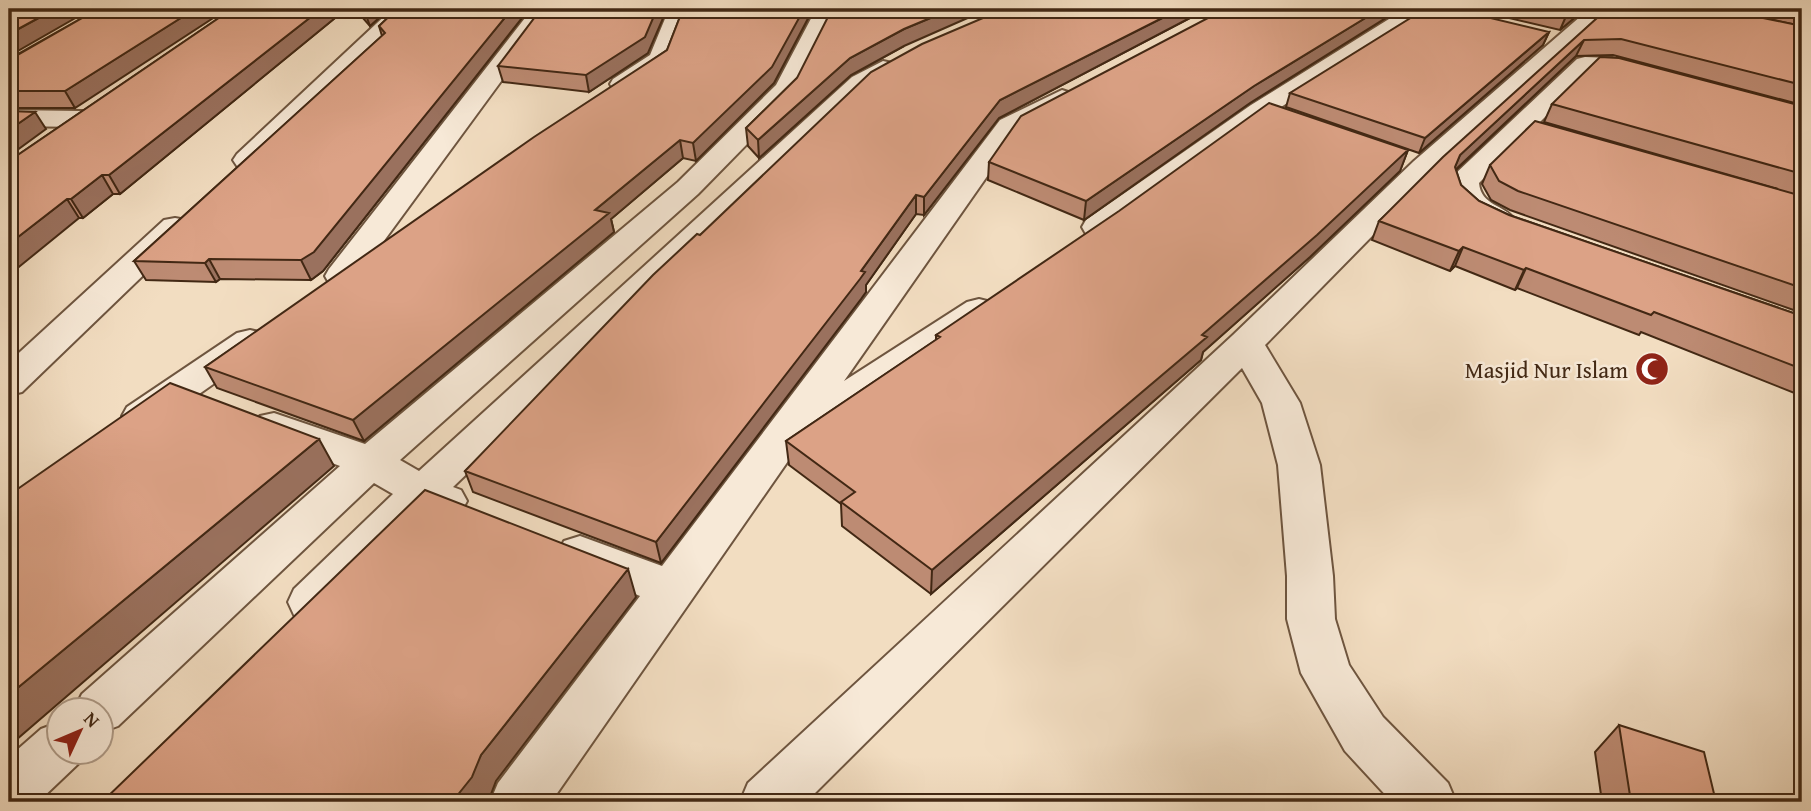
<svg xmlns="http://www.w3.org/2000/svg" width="1811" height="811" font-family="'Gentium Book Plus',serif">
<rect width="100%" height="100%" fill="#f2ddc1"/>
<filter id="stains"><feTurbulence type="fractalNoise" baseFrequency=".00286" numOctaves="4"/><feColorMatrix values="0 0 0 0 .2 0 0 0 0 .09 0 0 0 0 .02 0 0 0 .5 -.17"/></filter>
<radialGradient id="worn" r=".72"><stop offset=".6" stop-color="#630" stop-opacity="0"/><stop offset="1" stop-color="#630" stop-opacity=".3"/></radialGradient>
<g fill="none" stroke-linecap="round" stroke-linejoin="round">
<g stroke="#6e553f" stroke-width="4">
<path id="street" d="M 392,9 L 415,9 L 257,166 L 247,168 L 237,166 L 233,160 L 237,154 Z
M 532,9 L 554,9 L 353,283 L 341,286 L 329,283 L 325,276 L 329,269 Z
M 669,9 L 691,9 C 685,25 680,47 670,61 C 662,74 628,93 613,89 L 610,84 L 613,79 L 650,55 Z
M 816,9 L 838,9 L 796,94 L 698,194 L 400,460 L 419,471 L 852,77 L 883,61 L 892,63 L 895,68 L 870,87 L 453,487 L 461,490 L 467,501 L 461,512 L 446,517 L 429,511 L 328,615 L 311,621 L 294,615 L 288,602 L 294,589 L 393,494 L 374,483 L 118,726 L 102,732 L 102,710 L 74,710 L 82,694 L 340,466 L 260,436 L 254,426 L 260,416 L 274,413 L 365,444 L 678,182 L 776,85 Z
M 1405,9 L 1431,9 L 1269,115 L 1108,234 L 1097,236 L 1086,234 L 1082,227 L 1086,220 L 1251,105 Z
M 1589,9 L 1613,9 L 1434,173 L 1265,345 L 1300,403 L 1320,465 L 1333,576 L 1335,619 L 1349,665 L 1383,717 L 1448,783 L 1456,802 L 1392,802 L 1345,751 L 1301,673 L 1287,619 L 1287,576 L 1278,465 L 1262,403 L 1242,368 L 806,802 L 740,802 L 748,783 L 1233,335 L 1414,161 Z
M 1585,57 L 1612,58 L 1652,69 L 1655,74 L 1652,79 C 1636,83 1610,72 1591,71 L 1479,183 C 1481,206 1504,204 1515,220 L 1511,226 C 1483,233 1451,210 1450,181 L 1454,175 L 1577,59 Z
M 1062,90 L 1071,93 L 1075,98 L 1071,103 L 1018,132 L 844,381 L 967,302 L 979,299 L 991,302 L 996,309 L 991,316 L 819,435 L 804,438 L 551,802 L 490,802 L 498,783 L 640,596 L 564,565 L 558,553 L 564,541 L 580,536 L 662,566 L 1000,120 Z
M 9,110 L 82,111 L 91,113 L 95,119 L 91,125 L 82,127 L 9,126 Z
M 175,218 L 186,220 L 190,227 L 186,234 L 22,392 L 9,395 L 9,362 L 164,220 Z
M 250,330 L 263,333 L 268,341 L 263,349 L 155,425 L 141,429 L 127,425 L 122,416 L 127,407 L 237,333 Z
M 60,722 L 60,752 L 84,752 L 79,763 L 38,802 L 9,802 L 9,757 L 41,729 Z"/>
</g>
<use href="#street" fill="#f7e9d7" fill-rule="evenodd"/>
</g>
<path fill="#bd8b73" stroke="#422814" stroke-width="2" d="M 98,9 L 75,108 L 9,108 L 9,59 Z
M 232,9 L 346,9 L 120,194 L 113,194 L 83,218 L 79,218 L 9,161 Z
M 355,9 L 389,9 L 370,26 Z
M 397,9 L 529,9 L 323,271 L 311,280 L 220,279 L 216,282 L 146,280 L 134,261 L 382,36 L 379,26 Z
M 683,9 L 813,9 L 774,83 L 696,161 L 683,158 L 611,219 L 614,232 L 364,441 L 217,388 L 205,367 L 667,50 Z
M 1004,9 L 1207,9 L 999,118 L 924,215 L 916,214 L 866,285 L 866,292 L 861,299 L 661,563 L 473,492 L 465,471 L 700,235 Z
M 1225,9 L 1400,9 L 1250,103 L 1084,220 L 988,180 L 989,162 Z
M 1471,9 L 1585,9 L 1560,30 Z
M 1607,9 L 1802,26 L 1802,105 L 1613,55 L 1576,56 L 1456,170 L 1461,185 L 1479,201 L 1509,215 L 1802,316 L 1802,396 L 1641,332 L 1639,335 L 1517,288 L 1515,290 L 1455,266 L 1450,271 L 1372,240 L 1379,221 Z
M 1722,9 L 1802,9 L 1802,26 Z
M 1549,32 L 1543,45 L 1419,153 L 1286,107 L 1290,93 Z
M 904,46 L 851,75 L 759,158 L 748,146 L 746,128 L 797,78 Z
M 648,53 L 589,92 L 503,82 L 498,66 Z
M 1552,104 L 1802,106 L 1802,313 L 1510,210 L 1491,200 L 1482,184 L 1490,165 L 1778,189 L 1544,122 Z
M 1408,150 L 1400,171 L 1310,257 L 1203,352 L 1201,360 L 931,594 L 842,526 L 841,504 L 789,465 L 786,441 L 936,340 L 936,335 Z
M 1619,725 L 1716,802 L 1602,802 L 1595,752 Z"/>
<path fill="#9a715e" stroke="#422814" stroke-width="2" d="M 55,9 L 91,9 L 9,56 L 9,34 Z
M 195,9 L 227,9 L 75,108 L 65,91 Z
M 321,9 L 346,9 L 120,194 L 109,175 Z
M 366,9 L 389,9 L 370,26 L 364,10 Z
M 512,9 L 529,9 L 323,271 L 311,280 L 301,260 Z
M 657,9 L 667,9 L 648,53 L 589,92 L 586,75 Z
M 804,9 L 813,9 L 774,83 L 696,161 L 693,143 Z
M 952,9 L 988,9 L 904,46 L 851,75 L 759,158 L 758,140 L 850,58 L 904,29 Z
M 1180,9 L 1207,9 L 999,118 L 924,215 L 924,197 L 1000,100 Z
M 1380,9 L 1400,9 L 1250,103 L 1084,220 L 1086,201 L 1254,86 Z
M 1574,9 L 1585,9 L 1560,30 L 1567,14 Z
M 1549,32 L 1543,45 L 1419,153 L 1425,138 Z
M 1584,40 L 1576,56 L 1452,173 L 1460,155 Z
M 35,112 L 46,129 L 9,156 L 9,130 Z
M 680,140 L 683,158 L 611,219 L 614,232 L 364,441 L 353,420 L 595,210 Z
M 1408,150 L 1400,171 L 1310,257 L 1203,352 L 1201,360 L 931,594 L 932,570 Z
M 102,175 L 113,194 L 83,218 L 71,199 Z
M 916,195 L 916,214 L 866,285 L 866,292 L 861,299 L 661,563 L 656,542 L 861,271 Z
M 67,199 L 79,218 L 9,275 L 9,244 Z
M 1463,247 L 1455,266 L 1450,271 L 1459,251 Z
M 209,259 L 220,279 L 216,282 L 205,263 Z
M 1526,268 L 1517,288 L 1515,290 L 1524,270 Z
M 319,439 L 334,466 L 9,746 L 9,695 Z
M 628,569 L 636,597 L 496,781 L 488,802 L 452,802 L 481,755 Z"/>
<path fill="#dca286" stroke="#422814" stroke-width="2" d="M 9,9 L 55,9 L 9,34 Z
M 98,9 L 195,9 L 65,91 L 9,91 L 9,60 Z
M 232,9 L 321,9 L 109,175 L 102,175 L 71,199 L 67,199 L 9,244 L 9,161 Z
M 397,9 L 512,9 L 314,252 L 301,260 L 209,259 L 205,263 L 134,261 L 385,33 L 379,26 Z
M 541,9 L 657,9 L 645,37 L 586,75 L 498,66 Z
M 683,9 L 804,9 L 772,67 L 693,143 L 680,140 L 595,210 L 609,213 L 353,420 L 205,367 L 534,137 L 667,50 Z
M 832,9 L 952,9 L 904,29 L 850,58 L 758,140 L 746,128 L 797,78 Z
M 1004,9 L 1180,9 L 1000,100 L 924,197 L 916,195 L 861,271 L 865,272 L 860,279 L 656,542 L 465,471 L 653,275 L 697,234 L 700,235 L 871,72 L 922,44 Z
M 1225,9 L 1380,9 L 1254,86 L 1086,201 L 989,162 L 1021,116 Z
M 1425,9 L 1453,9 L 1549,32 L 1425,138 L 1290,93 Z
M 1544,9 L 1574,9 L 1567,14 Z
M 1607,9 L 1719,9 L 1802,26 L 1802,85 L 1621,39 L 1584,40 L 1460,155 L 1455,167 L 1461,185 L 1479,201 L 1509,215 L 1802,316 L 1802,369 L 1654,312 L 1651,315 L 1526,268 L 1524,270 L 1463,247 L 1459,251 L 1379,221 L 1443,157 Z
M 1600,57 L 1619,58 L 1802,106 L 1802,174 L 1552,104 Z
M 1269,103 L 1408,150 L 1317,235 L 1202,335 L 1207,337 L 932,570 L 841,502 L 855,492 L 786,441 L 940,337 L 936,335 L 1119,211 Z
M 9,111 L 35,112 L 9,130 Z
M 1535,121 L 1802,196 L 1802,288 L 1518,191 L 1499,181 L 1490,165 Z
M 170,383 L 319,439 L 9,695 L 9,495 Z
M 425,490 L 628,569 L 481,755 L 472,777 L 452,802 L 102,802 Z
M 1619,725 L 1704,752 L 1716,802 L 1631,802 Z"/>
<defs>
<g id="mosque-disc" transform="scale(1.75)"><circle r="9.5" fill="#8f2418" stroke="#f7e9d7"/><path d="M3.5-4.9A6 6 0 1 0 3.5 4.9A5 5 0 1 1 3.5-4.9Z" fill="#fff"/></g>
</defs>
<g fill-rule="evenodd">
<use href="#mosque-disc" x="1652" y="369"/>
</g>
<g text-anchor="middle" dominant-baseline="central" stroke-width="5" stroke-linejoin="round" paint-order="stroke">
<g font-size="23" fill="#422814" stroke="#f7e9d7" text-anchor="end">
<text x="1628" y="369">Masjid Nur Islam</text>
</g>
</g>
<rect width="1811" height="811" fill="none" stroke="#f2ddc1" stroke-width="35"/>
<rect x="10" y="10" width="1790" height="790" fill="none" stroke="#422814" stroke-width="3.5"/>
<rect x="18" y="18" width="1776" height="776" fill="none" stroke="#422814" stroke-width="2"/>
<g transform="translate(80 731) rotate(46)"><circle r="33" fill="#f7e9d7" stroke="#af9c89" stroke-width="2"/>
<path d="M0-5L12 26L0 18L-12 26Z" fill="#8f2418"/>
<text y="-10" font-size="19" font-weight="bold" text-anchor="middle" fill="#422814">N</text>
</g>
<rect width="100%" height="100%" filter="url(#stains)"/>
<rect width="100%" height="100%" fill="url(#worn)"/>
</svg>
